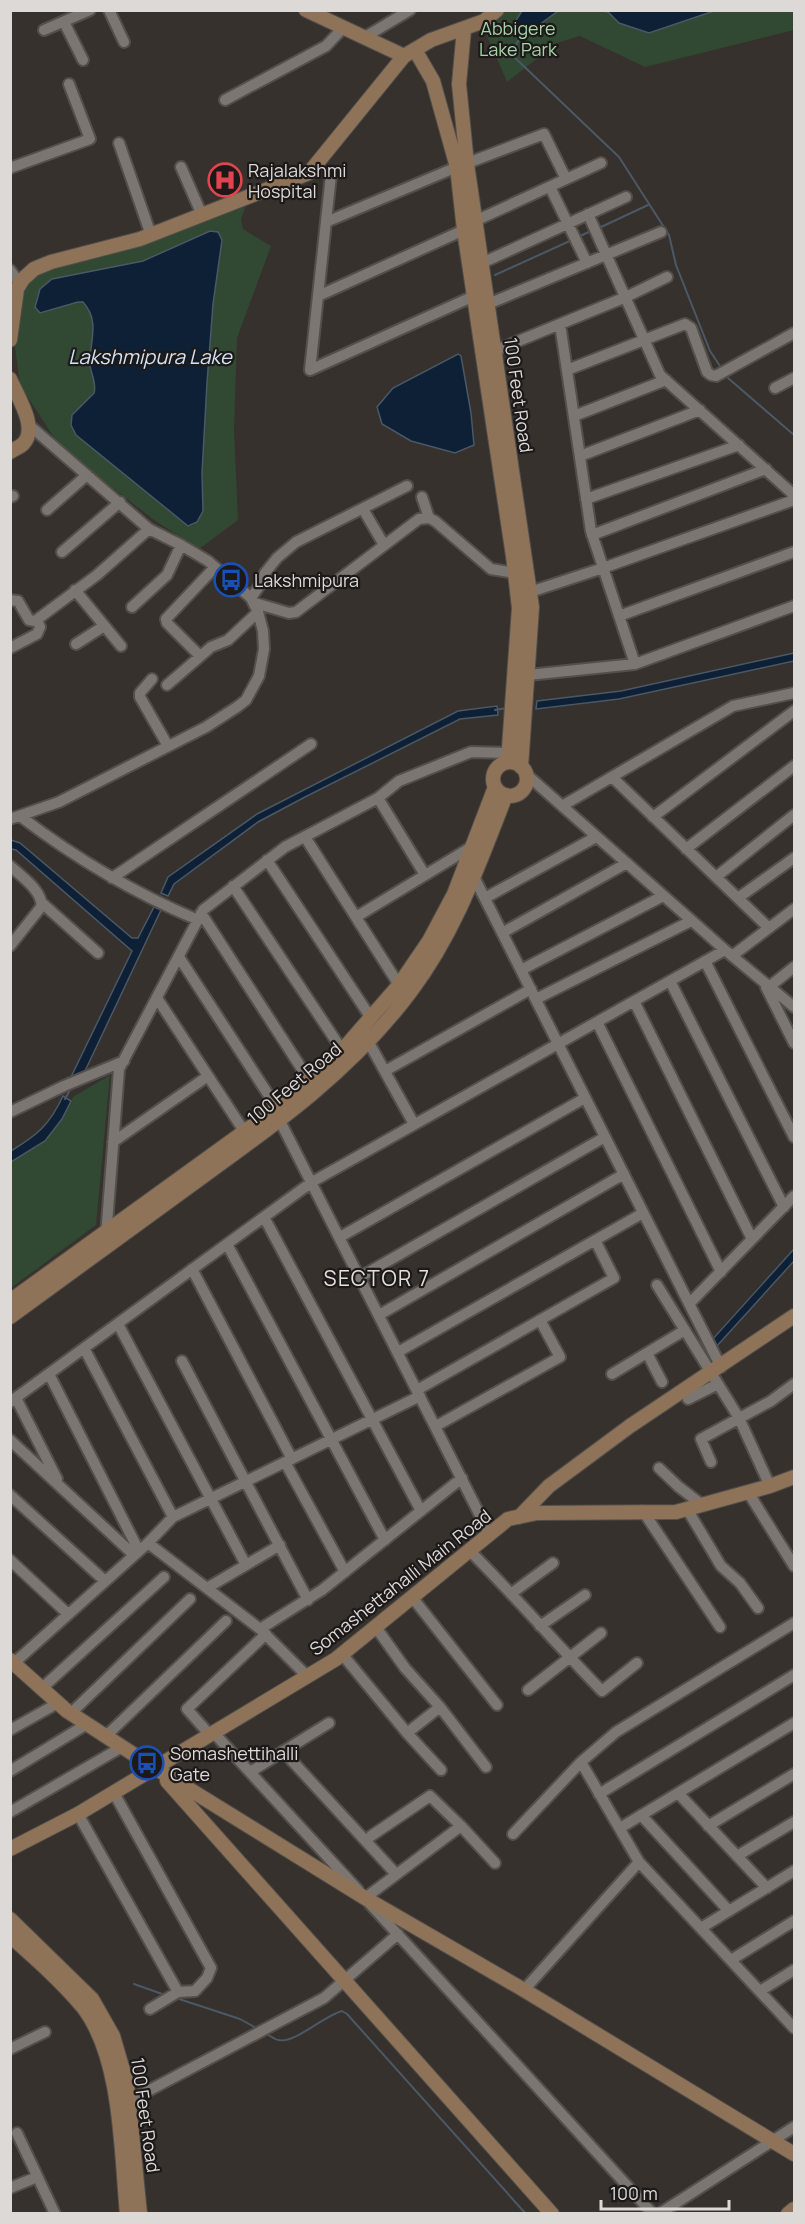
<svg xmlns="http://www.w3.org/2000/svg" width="805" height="2224" font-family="Manrope,sans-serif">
<rect width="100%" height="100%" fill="#36312d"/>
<path fill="#314832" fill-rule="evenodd" d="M 504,11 L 794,11 L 794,30 L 645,67 L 580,36 L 557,43 L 507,82 L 484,29 Z
M 246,206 L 241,219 L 243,229 L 271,246 L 237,338 L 234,430 L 238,520 L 199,549 L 154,520 L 60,447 L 20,385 L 14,339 L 25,282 L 62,265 L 137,247 ZM 211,231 L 222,240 L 213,304 L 207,383 L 202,473 L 203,511 L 193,525 L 188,526 L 79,437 L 90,396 L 96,388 C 94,378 90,368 91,359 C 91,337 100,320 83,302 L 78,302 L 40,313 L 35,307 L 40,289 L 52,279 L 143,261 Z
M 110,1075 L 96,1225 L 11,1288 L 10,1162 L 45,1141 L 62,1119 L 73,1097 Z"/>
<path fill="#0d2036" stroke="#4b5866" stroke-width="1.5" d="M 522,11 L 522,10 L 558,11 L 528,33 L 522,34 L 515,31 L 513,25 Z
M 601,11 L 714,11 L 649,33 L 619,23 L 608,12 Z
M 210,231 L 218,232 L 222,240 L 213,304 L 207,383 L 202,473 L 203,511 L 197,522 L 188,526 L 76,435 L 71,425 L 72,415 L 94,393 C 97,384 91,374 90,365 C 89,342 101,322 83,302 L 78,302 L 40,313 L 35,307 L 40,289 L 52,279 L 143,261 Z
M 458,354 L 461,356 L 471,413 L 474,445 L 455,453 L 411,441 L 382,424 L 377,407 L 393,388 Z
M 794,653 L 794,661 L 619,699 L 536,709 L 537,701 L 621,691 Z
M 497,706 L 498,715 L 460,719 L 305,797 L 258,822 L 174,884 L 168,896 L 161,893 L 168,877 L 257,814 L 458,711 Z
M 11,840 L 20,843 L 132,938 L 138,938 L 154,907 L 161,910 L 85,1071 L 71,1077 L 132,951 L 16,850 L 11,849 Z
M 63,1096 L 71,1101 L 62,1119 L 45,1141 L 11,1162 L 11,1151 C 37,1135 49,1126 63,1096 Z
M 794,1249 L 794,1261 L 715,1348 L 711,1341 Z"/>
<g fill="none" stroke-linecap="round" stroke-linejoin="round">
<path stroke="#4b5866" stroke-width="2" d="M 522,34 L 511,54 L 619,157 L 669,235 L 676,265 L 710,351 L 720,366
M 599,228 L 648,205
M 580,236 L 591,231
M 495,275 L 572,240
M 728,378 L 794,435
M 495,710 L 507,708
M 65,1099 L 71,1088
M 134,1984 L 165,1995
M 176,1998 L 240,2019 L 258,2029
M 265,2033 C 269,2035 274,2039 278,2040 C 295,2044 323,2016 342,2011 L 347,2014 L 526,2214"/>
<g stroke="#534f4b" stroke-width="14">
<path id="street" d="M 109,10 L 124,42
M 64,22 L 83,60
M 44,30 L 90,10
M 365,37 L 410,10
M 225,100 L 326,46 L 343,28
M 119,143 L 151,235
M 181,167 L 202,215
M 10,168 L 90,139 L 69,84
M 550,187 L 587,263
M 588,214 L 660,375 L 794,495
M 475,221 L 601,163
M 326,222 L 457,167 L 544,134 L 566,179
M 482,263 L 626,197
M 10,270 L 20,284
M 318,296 L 464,230
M 488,304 L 661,232
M 560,324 L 591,531 L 635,664
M 494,351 L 626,297 L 667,277
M 310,370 L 331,175
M 310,370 L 474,296
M 567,370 L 685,324 L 691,328 L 707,372 L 711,375 L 716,376 L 794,333
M 775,388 L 794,378
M 574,416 L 666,380
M 580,456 L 700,410
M 10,497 L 13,496
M 422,497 L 429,518
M 586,499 L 739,445
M 363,509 L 384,545
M 47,510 L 87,475
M 592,535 L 766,469
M 62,552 L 120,502
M 75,590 L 121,646
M 530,592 L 603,568 L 794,500
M 251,598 L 260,585 L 265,573 L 277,558 L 296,542 L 407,486
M 10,600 L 18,601 L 29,620 L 35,621 L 97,575 L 149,529
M 255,603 L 289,613 L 296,612 L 419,519 L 429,518 L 435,521 L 491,569 L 515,573
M 132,607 L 167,575 L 181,545
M 619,616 L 794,552
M 76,644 L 104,626
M 10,648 L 37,634 L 40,627 L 37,620
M 200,656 L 167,623 L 166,619 L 215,567
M 528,675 L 635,664 L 794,606
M 152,679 L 140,693 L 140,697 L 168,746
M 167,685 L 211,647 L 228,640 L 258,612
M 526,774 L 725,950 L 794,1007
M 612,777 L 769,928
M 378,798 L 425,875
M 562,806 L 733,706 L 794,693
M 20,816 C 75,858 134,893 198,920
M 653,817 L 794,711
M 10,819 L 59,802 L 206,727 L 237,707 L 246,700 L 259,676 L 264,649 L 263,631 L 258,612 L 251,598 L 208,561 L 181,545 L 149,529 L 29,425
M 305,837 L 399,985
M 686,849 L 794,766
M 267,860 L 371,1018
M 10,866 C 21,876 44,892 41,907 L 10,946
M 474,877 L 721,1367
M 716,877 L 794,815
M 112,878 L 311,744
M 233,886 L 342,1050
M 485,898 L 596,837
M 738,898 L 794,858
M 42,903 L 98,953
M 201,913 L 309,1080
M 356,917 L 473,846
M 502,933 L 627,863
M 732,956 L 794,909
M 179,957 L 277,1108
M 705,961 L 794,1137
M 521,970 L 663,896
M 670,981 L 784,1207
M 766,987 L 794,1043
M 769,987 L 794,967
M 157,998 L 244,1131
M 536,999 L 691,921
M 634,1001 L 752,1239
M 597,1022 L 721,1272
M 368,1041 L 414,1124
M 385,1071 L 531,989
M 10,1112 L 64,1086 L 124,1061
M 280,1121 L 489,1533
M 113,1142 L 208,1076
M 264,1217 L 421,1511
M 106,1236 L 119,1069 L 203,910 L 285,847 L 378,798 L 399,781 L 471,752 L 509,753
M 340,1237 L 585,1098
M 227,1244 L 385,1540
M 192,1269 L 292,1459
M 360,1277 L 605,1137
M 657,1285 L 739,1418 L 770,1486
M 689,1304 L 794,1196
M 379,1315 L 624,1174
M 118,1324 L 246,1565
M 84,1348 L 173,1517
M 398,1352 L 643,1213
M 647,1353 L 662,1382
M 182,1361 L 308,1600
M 49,1374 L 139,1551
M 612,1374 L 685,1330
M 417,1390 L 614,1278 L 595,1240
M 16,1398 L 57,1479
M 688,1399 L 718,1384
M 10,1402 L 312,1182 L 725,950
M 436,1426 L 560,1357 L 540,1320
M 10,1440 L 134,1555
M 285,1462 L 345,1572
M 711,1462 L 701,1439 L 771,1401 L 794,1384
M 659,1468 L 679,1487 L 701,1504
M 748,1492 L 794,1566
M 10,1495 L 105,1581
M 687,1509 L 721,1566 L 740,1583 L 758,1608
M 643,1511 L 720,1627
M 148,1543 L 260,1629 L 307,1676
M 469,1550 C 515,1596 557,1645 602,1691 L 637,1663
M 10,1560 L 68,1614
M 207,1588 L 280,1545
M 512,1593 L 553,1563
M 412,1597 L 497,1705
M 540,1626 L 585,1595
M 260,1629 L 322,1590 L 462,1478
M 342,1654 L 407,1733 L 440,1707 L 405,1668 L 375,1626
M 14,1663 L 148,1543 L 173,1517 L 420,1396
M 41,1689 L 164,1577
M 528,1690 L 601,1633
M 440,1707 L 486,1767
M 71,1713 L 190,1599
M 10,1730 L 58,1703
M 214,1733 L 358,1890
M 407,1733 L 441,1770
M 210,1735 L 187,1709 L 266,1634
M 106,1736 L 226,1621
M 283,1751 L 396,1874
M 581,1762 L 639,1862 L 794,2028
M 10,1771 L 87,1724
M 250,1772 L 329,1723
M 114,1793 L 211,1968 L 207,1978 L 195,1991 L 178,1992
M 678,1793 L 767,1888
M 599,1794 L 794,1675
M 10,1812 L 122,1747
M 78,1814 L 178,1992 L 150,2009
M 641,1815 L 729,1911
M 461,1826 L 495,1863
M 708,1826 L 794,1774
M 620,1828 L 794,1723
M 513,1834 L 581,1762 L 616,1732 L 794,1623
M 737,1856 L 794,1822
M 365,1898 L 461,1826 L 430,1796 L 371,1836
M 370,1904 L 653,2214
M 701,1928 L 794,1871
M 731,1960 L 794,1921
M 524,1990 L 639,1862
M 760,1991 L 794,1970
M 10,2049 L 45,2032
M 129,2101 L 324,1998 L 398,1934
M 17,2133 L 55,2214
M 10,2188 L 32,2179
M 659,2214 L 794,2127"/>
</g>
<g stroke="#534f4b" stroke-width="16">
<path id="secondary" d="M 306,10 L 404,56
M 464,29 L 459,84 L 467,164 L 532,607 L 521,767
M 415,50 L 433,81 L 457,167 L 464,230 L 513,556 L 519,608 L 508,762
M 10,340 L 17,289 L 23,279 L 34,269 L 51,262 L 140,239 L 309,173 L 404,56 L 431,40 L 484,21 L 497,10
M 10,379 C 17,396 39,428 23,444 C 20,447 14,449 10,452
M493 779a17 17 0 1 1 34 0a17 17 0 1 1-34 0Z
M 10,1301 L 281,1105 L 332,1062 L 399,985 L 429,941 L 454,894 L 495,787
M 10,1317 C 73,1271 135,1226 198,1180 C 276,1124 353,1069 411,991 C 456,931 479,864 506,795
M 519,1517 L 549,1486 L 630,1426 L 794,1316
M 10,1660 L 67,1711 L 147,1763 L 365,1898 L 524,1990 L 794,2154
M 167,1781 L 552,2214
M 10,1849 L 78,1814 L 336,1659 L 508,1519 L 537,1513 L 676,1512 L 770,1486 L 794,1477
M 10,1919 L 92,1999 L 113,2036 L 127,2084 L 140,2214
M 10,1936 C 35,1958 61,1981 82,2006 C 122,2056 121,2152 127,2214
M 788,2214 L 794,2209"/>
</g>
<use href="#street" stroke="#7c7672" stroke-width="10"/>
<use href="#secondary" stroke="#8f7359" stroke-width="14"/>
</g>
<defs>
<g id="hospital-ring" transform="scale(1.725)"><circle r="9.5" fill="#1c1918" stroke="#e0444e" stroke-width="1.5"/><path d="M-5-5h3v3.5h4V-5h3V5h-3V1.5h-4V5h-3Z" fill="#e0444e"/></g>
<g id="bus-ring" transform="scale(1.725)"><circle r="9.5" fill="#1c1918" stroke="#1a4fb4" stroke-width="1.5"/><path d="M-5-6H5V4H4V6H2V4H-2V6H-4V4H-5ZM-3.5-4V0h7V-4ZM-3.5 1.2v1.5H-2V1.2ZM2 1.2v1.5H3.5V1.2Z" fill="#1a4fb4"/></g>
</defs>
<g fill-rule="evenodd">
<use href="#hospital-ring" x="225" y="180"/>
<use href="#bus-ring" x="231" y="580"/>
<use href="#bus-ring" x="147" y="1763"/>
</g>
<g text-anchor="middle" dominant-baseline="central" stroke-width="4.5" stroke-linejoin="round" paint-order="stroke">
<g font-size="18" fill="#a6d4a8" stroke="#1c1918">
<text x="518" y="28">Abbigere<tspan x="518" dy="21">Lake Park</tspan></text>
</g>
<g font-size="18" fill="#ddd9d7" stroke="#1c1918" text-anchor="start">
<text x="248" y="170">Rajalakshmi<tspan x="248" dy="21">Hospital</tspan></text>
<text x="254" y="580">Lakshmipura</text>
<text x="170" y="1753">Somashettihalli<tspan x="170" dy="21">Gate</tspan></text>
</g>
<g font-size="18" fill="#ddd9d7" stroke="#1c1918">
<text transform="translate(519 395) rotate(82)">100 Feet Road</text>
<text transform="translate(294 1083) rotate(-40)">100 Feet Road</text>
<text transform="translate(400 1582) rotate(-38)">Somashettahalli Main Road</text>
<text transform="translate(146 2115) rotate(82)">100 Feet Road</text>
</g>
<g font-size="20" font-style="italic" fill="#d2e2f5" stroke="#1c1918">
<text x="150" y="356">Lakshmipura Lake</text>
</g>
<g font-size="21" letter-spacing="1.5" fill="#e6dfda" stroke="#1c1918">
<text x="377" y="1278">SECTOR 7</text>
</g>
</g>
<rect width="805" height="2224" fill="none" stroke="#ddd9d7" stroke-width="24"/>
<path d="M601 2200v9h128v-9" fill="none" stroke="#ddd9d7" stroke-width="3"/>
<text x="610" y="2200" font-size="18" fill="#ddd9d7" stroke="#1c1918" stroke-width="4.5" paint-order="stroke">100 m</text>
</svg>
